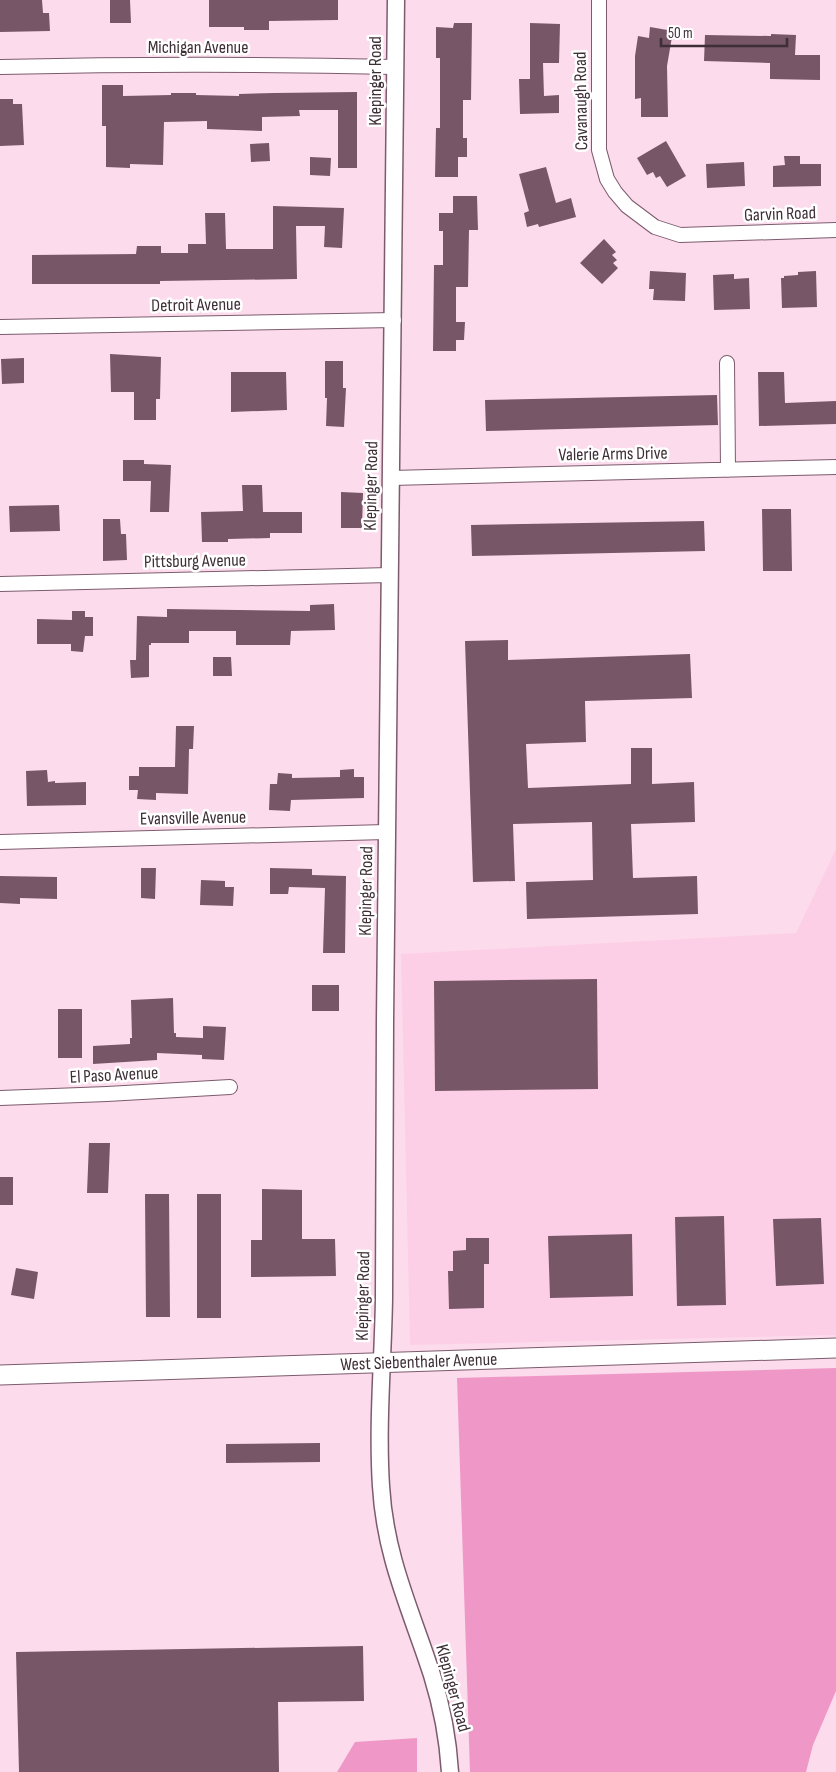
<svg xmlns="http://www.w3.org/2000/svg" width="836" height="1772" font-family="'Sofia Sans Condensed',sans-serif">
<rect width="100%" height="100%" fill="#fcdcec"/>
<path fill="#fdcfe6" d="M 836,849 L 836,1335 L 410,1345 L 401,954 L 796,933 Z"/>
<path fill="#ef98c7" d="M 836,1368 L 836,1691 L 813,1745 L 806,1772 L 470,1772 L 457,1378 Z
M 417,1738 L 417,1772 L 337,1772 L 355,1742 Z"/>
<path fill="#775667" d="M 0,0 L 42,0 L 43,13 L 49,13 L 50,31 L 0,32 Z
M 110,0 L 130,0 L 131,23 L 110,23 Z
M 209,0 L 338,0 L 338,20 L 269,21 L 269,30 L 244,30 L 244,27 L 209,27 Z
M 454,23 L 472,23 L 471,100 L 463,100 L 463,138 L 467,138 L 467,157 L 458,157 L 458,177 L 435,177 L 436,128 L 440,128 L 440,58 L 436,58 L 436,27 L 453,28 Z
M 530,23 L 560,24 L 559,63 L 543,63 L 544,96 L 559,95 L 559,113 L 520,114 L 519,79 L 530,79 Z
M 650,27 L 673,31 L 667,66 L 668,117 L 641,117 L 641,98 L 635,99 L 635,56 L 638,36 L 649,38 Z
M 771,34 L 796,35 L 795,55 L 820,55 L 820,80 L 770,79 L 770,63 L 704,61 L 705,35 L 771,36 Z
M 102,85 L 123,85 L 123,96 L 171,95 L 171,93 L 196,93 L 196,95 L 239,96 L 239,94 L 274,93 L 357,92 L 357,168 L 338,168 L 338,110 L 299,110 L 300,116 L 262,117 L 262,131 L 207,129 L 207,121 L 164,122 L 163,165 L 130,164 L 130,168 L 106,167 L 106,126 L 102,126 Z
M 0,99 L 13,99 L 13,104 L 22,104 L 24,145 L 0,146 Z
M 666,141 L 686,176 L 667,187 L 660,176 L 656,178 L 653,172 L 647,175 L 637,158 Z
M 269,143 L 270,161 L 251,162 L 250,144 Z
M 784,156 L 800,156 L 800,164 L 821,164 L 821,186 L 773,187 L 773,166 L 785,165 Z
M 310,157 L 331,158 L 330,176 L 310,175 Z
M 744,162 L 745,186 L 707,188 L 706,164 Z
M 546,167 L 556,203 L 571,198 L 576,217 L 539,227 L 538,224 L 527,227 L 524,213 L 529,211 L 519,174 Z
M 453,196 L 477,196 L 478,230 L 469,230 L 468,287 L 456,287 L 456,322 L 465,322 L 464,340 L 456,340 L 456,351 L 433,351 L 434,265 L 443,265 L 443,231 L 439,231 L 439,213 L 453,213 Z
M 273,206 L 344,208 L 342,248 L 324,247 L 325,226 L 296,226 L 297,279 L 160,281 L 160,284 L 32,284 L 32,255 L 136,254 L 137,246 L 161,246 L 161,253 L 188,253 L 188,244 L 206,244 L 205,213 L 225,213 L 226,249 L 273,249 Z
M 604,239 L 616,252 L 612,255 L 617,260 L 613,263 L 618,268 L 602,284 L 580,263 Z
M 650,271 L 686,273 L 685,301 L 653,300 L 654,289 L 649,289 Z
M 816,271 L 817,307 L 782,308 L 781,278 L 784,278 L 784,276 L 798,275 L 798,272 Z
M 734,274 L 734,279 L 749,278 L 750,309 L 714,310 L 713,275 Z
M 110,354 L 161,357 L 160,399 L 156,399 L 156,420 L 134,420 L 134,392 L 111,392 Z
M 24,358 L 24,383 L 2,384 L 1,359 Z
M 325,361 L 343,361 L 343,388 L 346,388 L 344,427 L 326,426 L 327,398 L 325,398 Z
M 231,372 L 286,372 L 287,410 L 231,412 Z
M 758,372 L 784,372 L 785,403 L 836,401 L 836,424 L 759,426 Z
M 717,395 L 718,425 L 486,431 L 485,400 Z
M 123,460 L 144,460 L 144,464 L 171,465 L 169,512 L 150,512 L 151,481 L 123,481 Z
M 242,485 L 262,485 L 263,512 L 302,512 L 302,533 L 270,533 L 270,538 L 228,539 L 228,542 L 202,542 L 201,512 L 243,511 Z
M 341,492 L 363,493 L 362,528 L 341,528 Z
M 59,505 L 60,531 L 10,532 L 9,506 Z
M 762,509 L 791,509 L 792,571 L 763,571 Z
M 103,519 L 120,519 L 121,534 L 126,534 L 127,560 L 103,561 Z
M 704,521 L 705,551 L 472,556 L 471,525 Z
M 334,604 L 335,630 L 291,631 L 290,645 L 236,645 L 236,631 L 189,631 L 189,643 L 151,643 L 151,645 L 149,645 L 149,677 L 131,678 L 130,660 L 136,660 L 137,616 L 167,617 L 167,609 L 310,611 L 310,605 Z
M 72,611 L 85,611 L 85,617 L 93,617 L 93,636 L 85,636 L 83,652 L 71,651 L 71,644 L 37,644 L 37,619 L 72,620 Z
M 508,640 L 508,660 L 690,654 L 692,698 L 585,701 L 586,742 L 526,744 L 528,788 L 631,784 L 631,748 L 652,748 L 652,784 L 694,782 L 695,822 L 631,824 L 633,878 L 697,876 L 698,914 L 527,919 L 526,882 L 593,880 L 592,822 L 513,824 L 515,881 L 473,882 L 465,641 Z
M 213,657 L 231,657 L 232,676 L 213,676 Z
M 176,726 L 194,726 L 193,749 L 189,749 L 188,794 L 156,793 L 156,800 L 137,799 L 138,790 L 129,790 L 129,776 L 139,776 L 139,767 L 175,767 Z
M 354,769 L 354,777 L 364,777 L 364,798 L 291,800 L 290,811 L 269,810 L 270,784 L 277,784 L 278,773 L 292,774 L 292,778 L 340,777 L 340,770 Z
M 47,770 L 48,782 L 55,781 L 55,783 L 86,782 L 86,805 L 27,806 L 26,771 Z
M 141,868 L 156,868 L 155,899 L 141,898 Z
M 270,868 L 312,869 L 312,875 L 346,876 L 345,953 L 323,953 L 325,888 L 289,887 L 288,894 L 270,894 Z
M 0,876 L 57,877 L 57,899 L 20,898 L 20,904 L 0,903 Z
M 201,880 L 225,881 L 225,887 L 234,887 L 233,906 L 200,905 Z
M 597,979 L 598,1089 L 435,1091 L 434,981 Z
M 312,985 L 339,985 L 339,1011 L 312,1011 Z
M 173,998 L 174,1033 L 176,1033 L 176,1037 L 203,1038 L 203,1026 L 226,1027 L 224,1060 L 202,1059 L 202,1055 L 157,1053 L 157,1060 L 93,1064 L 93,1046 L 130,1044 L 130,1038 L 132,1038 L 131,1000 Z
M 58,1009 L 82,1009 L 82,1058 L 58,1058 Z
M 89,1143 L 110,1143 L 108,1193 L 87,1193 Z
M 0,1177 L 13,1177 L 13,1205 L 0,1205 Z
M 262,1189 L 302,1190 L 302,1239 L 335,1239 L 336,1276 L 251,1277 L 251,1240 L 262,1240 Z
M 145,1194 L 169,1194 L 170,1317 L 146,1317 Z
M 197,1194 L 221,1194 L 221,1318 L 197,1318 Z
M 724,1216 L 726,1305 L 677,1306 L 675,1217 Z
M 821,1218 L 824,1284 L 776,1286 L 773,1219 Z
M 632,1234 L 633,1296 L 550,1298 L 548,1236 Z
M 466,1238 L 489,1238 L 489,1264 L 484,1264 L 484,1308 L 449,1309 L 448,1271 L 453,1271 L 453,1251 L 466,1250 Z
M 16,1268 L 38,1272 L 34,1299 L 11,1295 Z
M 320,1443 L 320,1462 L 226,1463 L 226,1444 Z
M 363,1646 L 364,1701 L 278,1702 L 279,1772 L 19,1772 L 16,1652 Z"/>
<g fill="none" stroke-linecap="round" stroke-linejoin="round">
<g stroke="#7c5b6c" stroke-width="16">
<path id="minor" d="M 599,0 L 599,150 L 607,179 L 615,192 L 627,206 L 655,227 L 680,235 L 836,230
M 0,67 C 132,64 264,64 395,67
M 0,327 L 394,320
M 727,363 L 728,470
M 391,478 L 836,467
M 0,584 L 390,575
M 0,842 L 386,832
M 0,1098 L 107,1094 L 230,1087"/>
</g>
<g stroke="#7c5b6c" stroke-width="19">
<path id="tertiary" d="M 396,0 C 393,340 387,680 385,1021 C 384,1113 385,1206 384,1298 C 383,1361 377,1424 381,1486 C 385,1557 411,1610 432,1675 C 442,1707 448,1739 450,1772"/>
</g>
<g stroke="#7c5b6c" stroke-width="21">
<g id="secondary">
<path id="s1" d="M 0,1375 C 279,1367 557,1356 836,1348"/>
</g>
</g>
<use href="#minor" stroke="#fff" stroke-width="14"/>
<use href="#tertiary" stroke="#fff" stroke-width="16"/>
<use href="#secondary" stroke="#fff" stroke-width="19"/>
</g>
<g text-anchor="middle" dominant-baseline="central" stroke-width="5" stroke-linejoin="round" paint-order="stroke">
<g font-size="18" fill="#3e2f36" stroke="#fff">
<text x="198" y="47">Michigan Avenue</text>
<text transform="translate(375 81) rotate(-90)">Klepinger Road</text>
<text transform="translate(581 101) rotate(-91)">Cavanaugh Road</text>
<text transform="translate(780 214) rotate(-2)">Garvin Road</text>
<text transform="translate(196 305) rotate(-1)">Detroit Avenue</text>
<text transform="translate(613 454) rotate(-1)">Valerie Arms Drive</text>
<text transform="translate(371 486) rotate(-89)">Klepinger Road</text>
<text transform="translate(195 561) rotate(-1)">Pittsburg Avenue</text>
<text transform="translate(193 818) rotate(-1)">Evansville Avenue</text>
<text transform="translate(366 891) rotate(-89)">Klepinger Road</text>
<text transform="translate(114 1075) rotate(-3)">El Paso Avenue</text>
<text transform="translate(363 1296) rotate(-89)">Klepinger Road</text>
<text stroke="none"><textPath href="#s1" startOffset="419">West Siebenthaler Avenue</textPath></text>
<text transform="translate(453 1688) rotate(75)">Klepinger Road</text>
</g>
</g>
<path d="M661 38v8h126v-8" fill="none" stroke="#3e2f36" stroke-width="2.5"/>
<text x="668" y="38" font-size="15" fill="#3e2f36" stroke="#ffffff" stroke-width="4" paint-order="stroke">50 m</text>
</svg>
